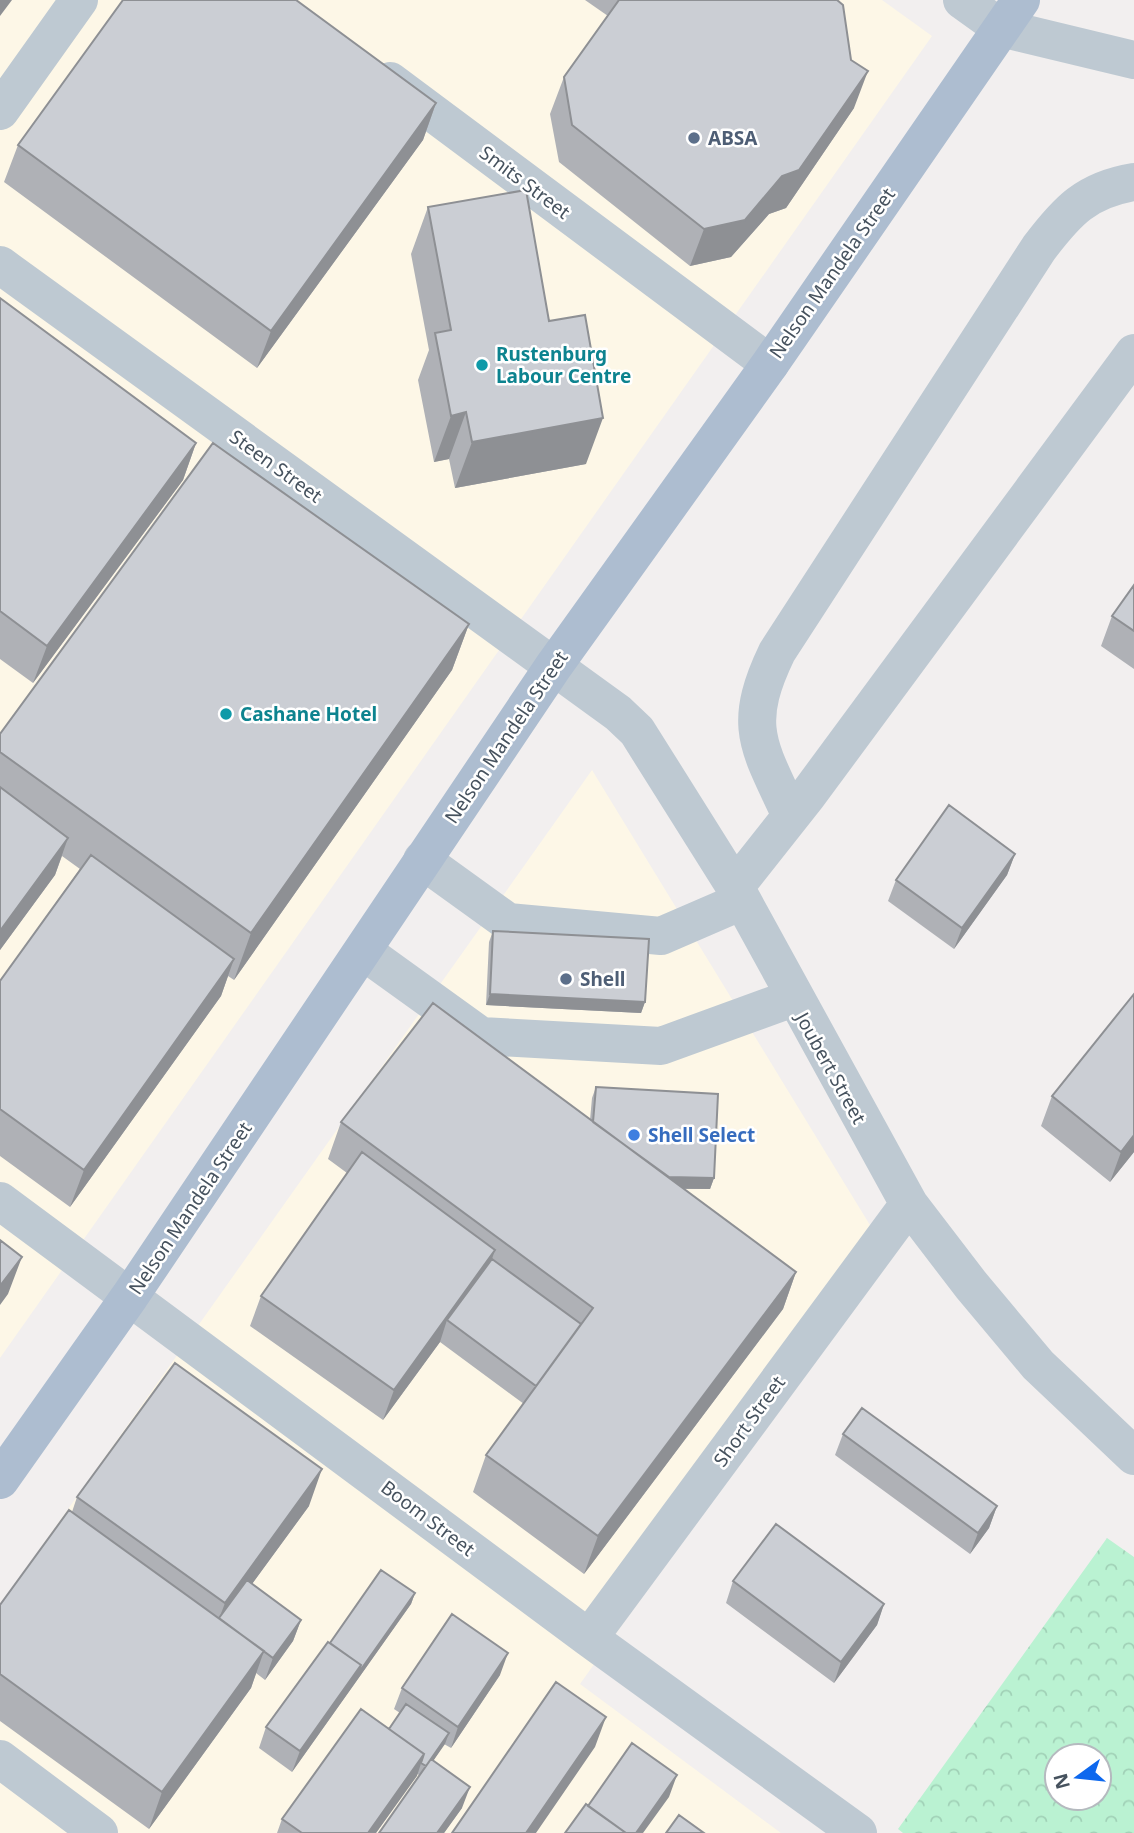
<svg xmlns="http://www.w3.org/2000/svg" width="1134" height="1833" font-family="'Noto Sans',sans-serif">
<defs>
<pattern id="forest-crowns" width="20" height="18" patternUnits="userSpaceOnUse" patternTransform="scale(1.75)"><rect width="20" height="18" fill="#baf2d2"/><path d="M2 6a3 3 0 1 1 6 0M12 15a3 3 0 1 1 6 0" fill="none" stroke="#a1d1b7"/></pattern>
</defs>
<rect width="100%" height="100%" fill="#f2efef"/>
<path fill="#fdf7e7" d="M 0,0 L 882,0 L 932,36 L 0,1358 Z
M 592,770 L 887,1253 L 580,1684 L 781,1833 L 0,1833 L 0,1605 Z"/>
<path fill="url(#forest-crowns)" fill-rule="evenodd" d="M 1107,1538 L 1134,1557 L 1134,1833 L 903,1833 L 898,1829 ZM 1057,1756 L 1099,1756 L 1099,1798 L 1057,1798 Z"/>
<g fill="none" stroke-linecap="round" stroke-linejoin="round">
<path stroke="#bec9d2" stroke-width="38" d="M 962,0 L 1001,28 L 1134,60
M 390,81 L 770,364
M 0,111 L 79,0
M 0,265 L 618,713 L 637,731 L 735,887 L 909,1204 L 971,1285 L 1038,1365 L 1134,1456
M 791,816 C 759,746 741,727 777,652 L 1039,248 C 1067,211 1086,190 1134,182
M 422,860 L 508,922 L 661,936 L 742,901
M 735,887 L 807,796 L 1134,353
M 363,951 L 481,1036 L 661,1046 L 793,998
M 0,1201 L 589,1638 L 858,1833
M 589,1638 L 909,1204
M 0,1759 L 99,1833"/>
<path stroke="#adbdd0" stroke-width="38" d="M 0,1480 L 130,1296 L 553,667 L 770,364 L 1021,0"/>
</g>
<path fill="#afb1b6" d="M 585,0 L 837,0 L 854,108 L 786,208 L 769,214 L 731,257 L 690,266 L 559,162 L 550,114 L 564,77 L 608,16 Z
M 436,103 L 423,140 L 257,368 L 4,182 L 18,145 Z
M 428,207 L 549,321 L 586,464 L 455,488 L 449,459 L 434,462 L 418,380 L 429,350 L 411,254 Z
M 0,298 L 196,443 L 183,480 L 33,683 L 0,659 Z
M 1134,585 L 1134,669 L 1101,646 L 1112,616 Z
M 469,624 L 452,670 L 234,980 L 228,976 L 221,996 L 70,1207 L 0,1156 L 0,981 L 80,869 L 62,856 L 55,875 L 0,950 L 0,734 Z
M 1015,854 L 1007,875 L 954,949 L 888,901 L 896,880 Z
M 493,931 L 645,1002 L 641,1013 L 486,1005 L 489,942 Z
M 1134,994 L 1134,1152 L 1110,1182 L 1041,1126 L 1052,1096 Z
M 596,1087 L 714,1178 L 710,1189 L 684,1189 L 796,1272 L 783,1309 L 584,1574 L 473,1492 L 486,1455 L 524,1404 L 440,1342 L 383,1420 L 250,1326 L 261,1296 L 347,1173 L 328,1159 L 341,1122 L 590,1120 L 592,1098 Z
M 843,1434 L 997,1506 L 989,1528 L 970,1554 L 835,1455 Z
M 77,1497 L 309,1506 L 252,1584 L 301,1620 L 293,1641 L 265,1680 L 256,1673 L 251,1688 L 149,1829 L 0,1721 L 0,1605 L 72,1512 Z
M 733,1581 L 884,1604 L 877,1625 L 834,1683 L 726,1603 Z
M 415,1593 L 411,1604 L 292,1772 L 259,1748 L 266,1727 L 330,1643 Z
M 500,1675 L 451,1748 L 444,1744 L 433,1761 L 462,1808 L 444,1833 L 379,1833 L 419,1775 L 417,1774 L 376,1833 L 277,1833 L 282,1819 L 389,1729 L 400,1713 L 394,1709 L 402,1688 Z"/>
<path fill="#8e9094" d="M 0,0 L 12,0 L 0,16 Z
M 868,71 L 854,108 L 786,208 L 769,214 L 731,257 L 690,266 L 704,229 Z
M 436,103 L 423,140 L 257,368 L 271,331 Z
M 466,412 L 449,459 L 434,462 L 451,416 Z
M 603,418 L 586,464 L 455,488 L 472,442 Z
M 196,443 L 183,480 L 33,683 L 47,646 Z
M 469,624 L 452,670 L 234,980 L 251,933 Z
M 68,838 L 55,875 L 0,950 L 0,931 Z
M 1015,854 L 1007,875 L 954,949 L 962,928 Z
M 234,959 L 221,996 L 70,1207 L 84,1170 Z
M 490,994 L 645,1002 L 641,1013 L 486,1005 Z
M 1134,1135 L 1134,1152 L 1110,1182 L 1121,1152 Z
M 627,1177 L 714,1178 L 710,1189 L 623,1188 Z
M 495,1250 L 485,1280 L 447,1320 L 440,1342 L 383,1420 L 394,1390 Z
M 22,1257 L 8,1294 L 0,1305 L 0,1286 Z
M 796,1272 L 783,1309 L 584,1574 L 598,1536 Z
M 322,1469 L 309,1506 L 211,1640 L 225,1603 Z
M 997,1506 L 989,1528 L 970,1554 L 978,1533 Z
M 415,1593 L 411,1604 L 353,1686 L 357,1675 Z
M 884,1604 L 877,1625 L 834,1683 L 841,1662 Z
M 301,1620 L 293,1641 L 265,1680 L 273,1658 Z
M 264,1651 L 251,1688 L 149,1829 L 162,1792 Z
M 508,1653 L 500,1675 L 451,1748 L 458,1727 Z
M 361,1665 L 353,1686 L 292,1772 L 300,1751 Z
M 606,1717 L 595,1747 L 536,1833 L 526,1833 Z
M 449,1733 L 445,1744 L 422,1777 L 426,1766 Z
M 424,1754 L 417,1776 L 376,1833 L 368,1833 Z
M 677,1775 L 669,1797 L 643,1833 L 636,1833 Z
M 470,1787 L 462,1808 L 444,1833 L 437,1833 Z"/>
<path fill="#cbced4" stroke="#8e9094" stroke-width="2" d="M 123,0 L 296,0 L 436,103 L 271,331 L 18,145 Z
M 619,0 L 837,0 L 843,5 L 851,60 L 868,71 L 799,170 L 782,176 L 745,220 L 704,229 L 572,125 L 564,77 Z
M 526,190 L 549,321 L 585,315 L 603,418 L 472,442 L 466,412 L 451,416 L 435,333 L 451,330 L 428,207 Z
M 0,298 L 196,443 L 47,646 L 0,611 Z
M 213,443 L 469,624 L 251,933 L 0,752 L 0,734 Z
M 1134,585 L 1134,631 L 1112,616 Z
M 0,787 L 68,838 L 0,931 Z
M 949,805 L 1015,854 L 962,928 L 896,880 Z
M 91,855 L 234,959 L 84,1170 L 0,1109 L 0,981 Z
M 493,931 L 649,939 L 645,1002 L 490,994 Z
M 1134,994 L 1134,1135 L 1121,1152 L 1052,1096 Z
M 433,1003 L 796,1272 L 598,1536 L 486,1455 L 593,1308 L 341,1122 Z
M 596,1087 L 718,1094 L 714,1178 L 669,1177 L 593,1122 Z
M 362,1152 L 495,1250 L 394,1390 L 261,1296 Z
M 0,1240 L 22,1257 L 0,1286 Z
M 492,1259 L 581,1324 L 536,1386 L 447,1320 Z
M 175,1363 L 322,1469 L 225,1603 L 77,1497 Z
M 862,1408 L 997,1506 L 978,1533 L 843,1434 Z
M 69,1510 L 264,1651 L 162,1792 L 0,1674 L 0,1605 Z
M 776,1524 L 884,1604 L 841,1662 L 733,1581 Z
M 381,1570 L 415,1593 L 357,1675 L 361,1665 L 330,1643 Z
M 247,1580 L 301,1620 L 273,1658 L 219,1618 Z
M 452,1614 L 508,1653 L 458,1727 L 402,1688 Z
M 328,1642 L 361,1665 L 300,1751 L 266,1727 Z
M 556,1682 L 606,1717 L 526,1833 L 452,1833 Z
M 406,1704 L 449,1733 L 426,1766 L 421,1763 L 424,1754 L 389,1729 Z
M 361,1709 L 424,1754 L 368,1833 L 302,1833 L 282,1819 Z
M 632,1743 L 677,1775 L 636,1833 L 626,1833 L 588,1806 Z
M 431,1759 L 470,1787 L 437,1833 L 379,1833 Z
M 586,1804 L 626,1833 L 565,1833 Z
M 679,1815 L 704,1833 L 666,1833 Z"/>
<g fill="#5c6f8a" stroke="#fff" stroke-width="2.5">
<circle cx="694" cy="138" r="7"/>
<circle cx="566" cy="979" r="7"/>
</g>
<g fill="#0f9aa8" stroke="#fff" stroke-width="2.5">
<circle cx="482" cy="365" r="7"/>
<circle cx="226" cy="714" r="7"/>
</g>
<circle fill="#3f7fe0" stroke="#fff" stroke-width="2.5" cx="634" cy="1135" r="7"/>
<g text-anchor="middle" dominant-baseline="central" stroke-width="5" stroke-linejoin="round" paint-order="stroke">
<g font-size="19" font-weight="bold" fill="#4e5e75" stroke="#fff" text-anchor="start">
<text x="708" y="138">ABSA</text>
<text x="580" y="979">Shell</text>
</g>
<g font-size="19" fill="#46525e" stroke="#fff">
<text transform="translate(525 182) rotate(37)">Smits Street</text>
<text transform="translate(832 273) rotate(-55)">Nelson Mandela Street</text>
<text transform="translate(276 466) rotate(36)">Steen Street</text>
<text transform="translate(506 737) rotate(-56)">Nelson Mandela Street</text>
<text transform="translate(831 1068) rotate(61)">Joubert Street</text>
<text transform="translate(190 1208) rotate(-56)">Nelson Mandela Street</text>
<text transform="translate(749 1421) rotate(-54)">Short Street</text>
<text transform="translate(428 1518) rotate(37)">Boom Street</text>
</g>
<g font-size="19" font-weight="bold" fill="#0d838f" stroke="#fff" text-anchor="start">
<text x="496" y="354">Rustenburg<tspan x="496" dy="22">Labour Centre</tspan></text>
<text x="240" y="714">Cashane Hotel</text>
</g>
<g font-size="19" font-weight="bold" fill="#366cbe" stroke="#fff" text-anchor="start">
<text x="648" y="1135">Shell Select</text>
</g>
</g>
<g transform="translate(1078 1777) rotate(255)"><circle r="33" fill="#ffffff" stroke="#b5babf" stroke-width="2"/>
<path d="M0-5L12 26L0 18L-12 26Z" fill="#0d68ee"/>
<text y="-10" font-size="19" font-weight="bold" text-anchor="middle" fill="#46525e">N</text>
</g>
</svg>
